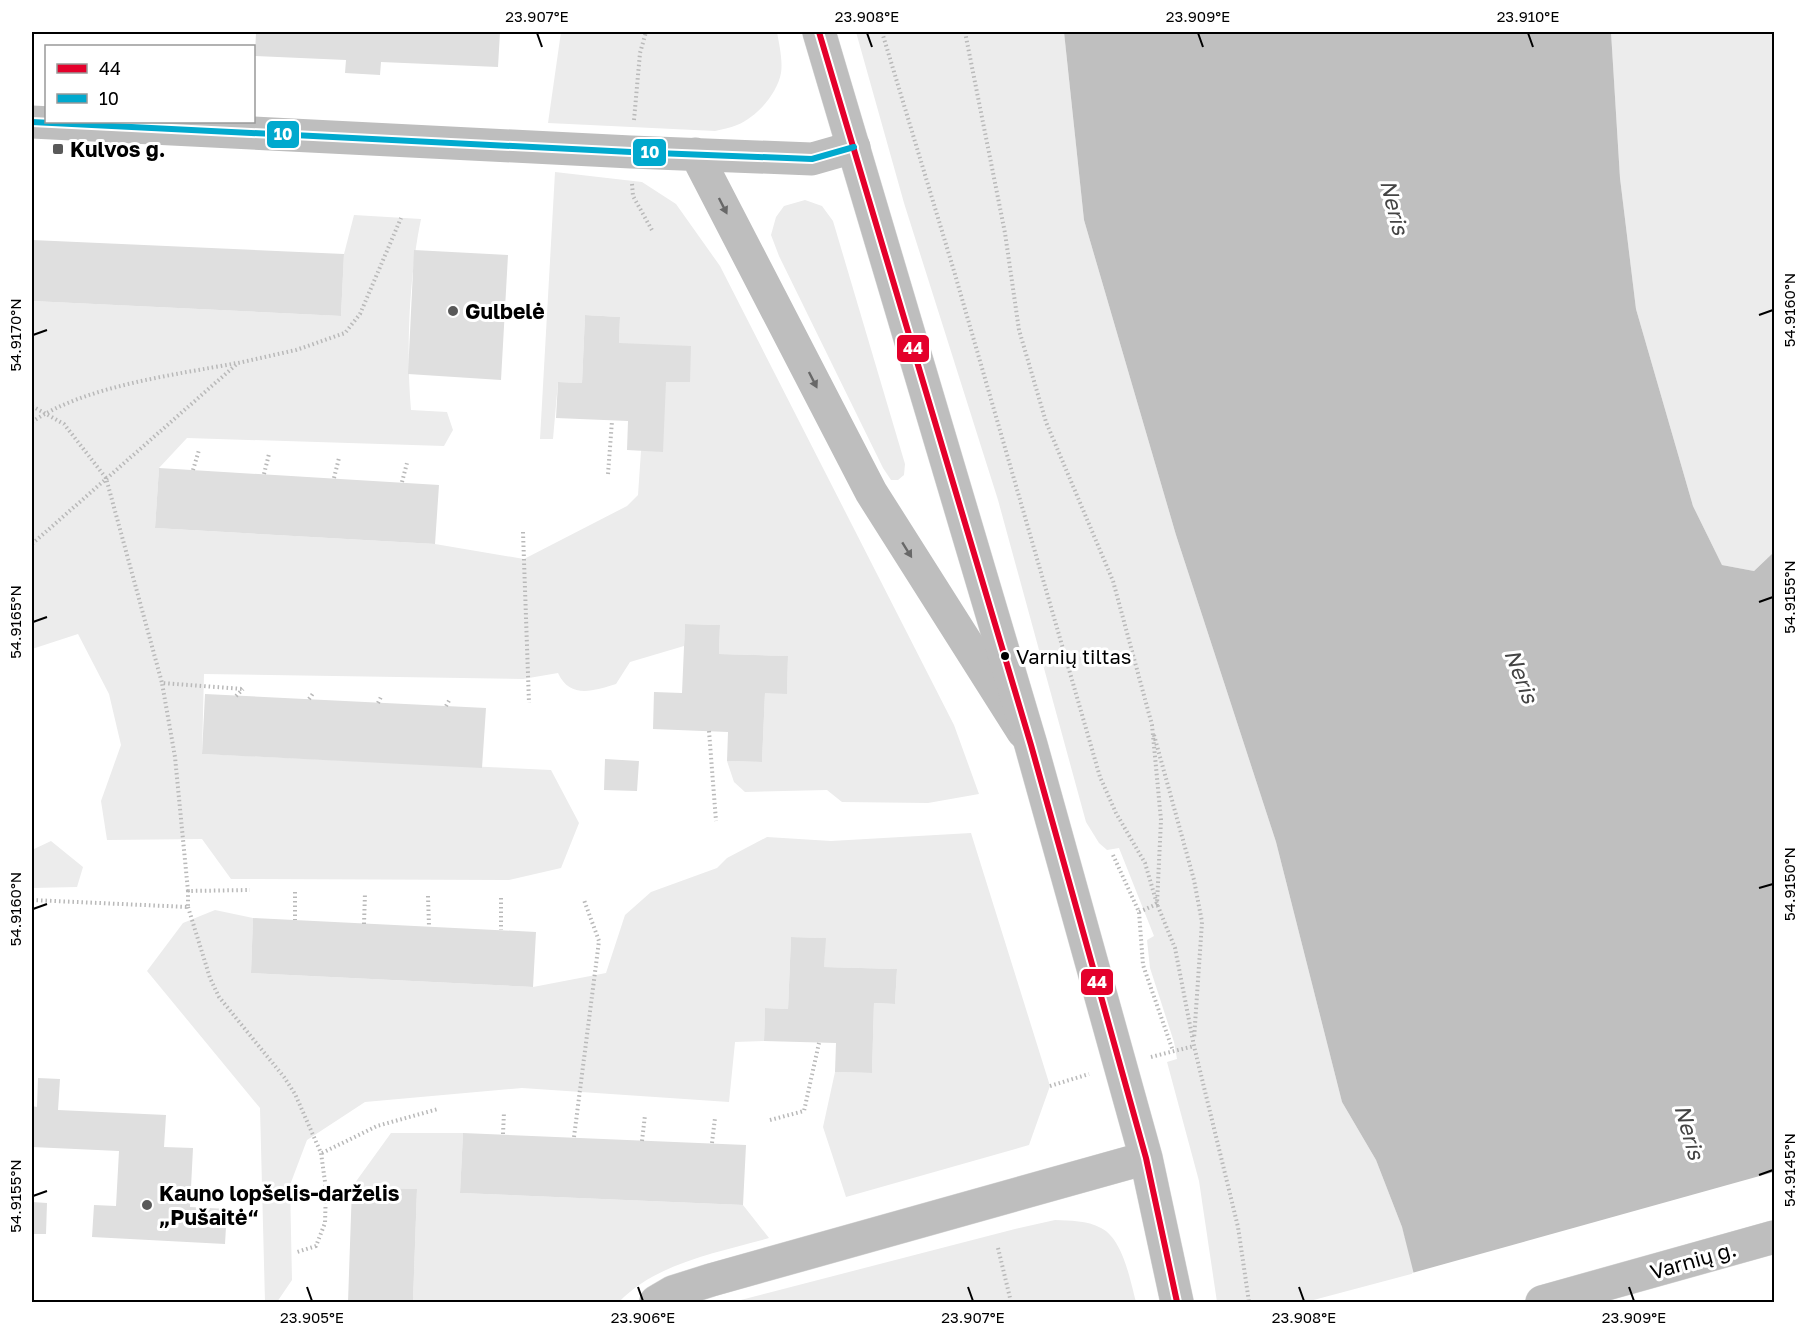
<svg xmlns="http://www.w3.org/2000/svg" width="1806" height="1334" font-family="'Golos Text',sans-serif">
<rect width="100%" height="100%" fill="#fff"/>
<path fill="#ececec" d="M 561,32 L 777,32 C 779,44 783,60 781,73 C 777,94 757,117 737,125 C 730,128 722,129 715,131 L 548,123 Z
M 856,32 L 1064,32 L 1084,220 L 1176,535 L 1276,842 L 1342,1102 L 1376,1160 L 1402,1227 L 1415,1273 L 1306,1302 L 1217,1302 L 1199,1181 L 1167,1062 L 1177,1059 L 1174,1042 L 1150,968 L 1147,940 L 1154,936 L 1119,848 L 1107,850 L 1099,843 L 1086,822 L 998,500 L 904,203 Z
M 1611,32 L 1774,32 L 1774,552 L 1754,571 L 1722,565 L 1693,506 L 1636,309 L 1620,178 Z
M 555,172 L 642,182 L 676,204 L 720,266 L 954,725 L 979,794 L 928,803 L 842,802 L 827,790 L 745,792 L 734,782 L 727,761 L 762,762 L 765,693 L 787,693 L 788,656 L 719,654 L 720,625 L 685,624 L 684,646 L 630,662 L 616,684 C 593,691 570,699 558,673 L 523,679 L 204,674 L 202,754 L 551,770 L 579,823 L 561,868 L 509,880 L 231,879 L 202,839 L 107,840 L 101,801 L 121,745 L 109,694 L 78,634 L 32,649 L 32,301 L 341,316 L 344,254 L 354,215 L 421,219 C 409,277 406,351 411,410 L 447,412 L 453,430 L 444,446 L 187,438 L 159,468 L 155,528 L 435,544 L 524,559 L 627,506 L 638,495 L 641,451 L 666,382 L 690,382 L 619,343 L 620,317 L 585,315 L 582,383 L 558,382 L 553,439 L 540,439 Z
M 805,200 L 822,206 L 833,221 L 905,464 L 904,475 L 898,480 L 891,480 L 883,468 L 779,256 L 771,235 L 776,217 L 784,206 Z
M 971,833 L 1050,1086 L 1029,1145 L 846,1197 L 823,1127 L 835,1072 L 872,1073 L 874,1003 L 895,1004 L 897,969 L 824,967 L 825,938 L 791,937 L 788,1009 L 765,1008 L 764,1041 L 735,1042 L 729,1102 L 522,1088 L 365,1102 L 307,1140 L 290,1185 L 292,1280 L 277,1302 L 265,1302 L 260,1108 L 147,971 L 183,923 L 215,910 L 253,918 L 251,973 L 533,987 L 606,973 L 625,915 L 651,892 L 717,868 L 727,858 L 767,837 L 831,841 Z
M 51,841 L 83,867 L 77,887 L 32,888 L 32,850 Z
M 391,1133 L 463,1133 L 460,1193 L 743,1205 L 769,1238 C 719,1252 656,1263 619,1302 L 413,1302 L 417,1189 L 352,1187 Z
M 1055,1220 C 1070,1221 1087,1220 1101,1228 C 1123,1239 1130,1280 1136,1302 L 733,1302 L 1015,1229 Z"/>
<path fill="#bfbfbf" d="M 1064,32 L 1611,32 L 1620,178 L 1636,309 L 1693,506 L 1722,565 L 1754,571 L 1774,552 L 1774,1302 L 1421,1302 L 1402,1227 L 1376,1160 L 1342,1102 L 1276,842 L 1176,535 L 1084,220 Z"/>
<path fill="#fff" d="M 1774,1172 L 1774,1302 L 1418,1302 L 1412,1273 Z"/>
<path fill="#dfdfdf" d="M 256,32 L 500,32 L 498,67 L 381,62 L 380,75 L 345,73 L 346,60 L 255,56 Z
M 32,240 L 344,254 L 341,316 L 32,301 Z
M 414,250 L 508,255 L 501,380 L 408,374 Z
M 585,315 L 620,317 L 619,343 L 691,346 L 690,382 L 666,382 L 663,452 L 627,450 L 628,421 L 556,418 L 558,382 L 582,383 Z
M 159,468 L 439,485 L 435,544 L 155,528 Z
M 685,624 L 720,625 L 719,654 L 788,656 L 787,694 L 765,693 L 762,762 L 727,761 L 728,732 L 653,729 L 654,692 L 682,693 Z
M 205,694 L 486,708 L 482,768 L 202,754 Z
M 605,759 L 639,761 L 637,791 L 604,790 Z
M 253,918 L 536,932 L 533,987 L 251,973 Z
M 791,937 L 826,938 L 824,967 L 897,969 L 895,1004 L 874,1003 L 872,1073 L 835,1072 L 836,1043 L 764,1041 L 765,1008 L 788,1009 Z
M 38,1078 L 60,1079 L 58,1110 L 166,1115 L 164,1147 L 193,1148 L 190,1207 L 227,1209 L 225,1244 L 92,1237 L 94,1205 L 116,1206 L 119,1151 L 32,1147 L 32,1106 L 37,1107 Z
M 463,1133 L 746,1145 L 743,1205 L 460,1193 Z
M 352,1187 L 417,1189 L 413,1302 L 348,1302 Z
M 32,1202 L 47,1203 L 46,1234 L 32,1234 Z"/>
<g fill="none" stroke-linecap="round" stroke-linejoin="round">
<g stroke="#dbdbdb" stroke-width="34">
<path id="major" d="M 819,32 L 1031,745 L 1146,1158 L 1177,1302
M 656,1302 L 673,1292 L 711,1280 L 1146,1158
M 1542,1302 L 1774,1237"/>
</g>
<path stroke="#b9b9b9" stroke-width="4" stroke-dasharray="1.5 3" stroke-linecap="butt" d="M 882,32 L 954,271 L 1100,777 L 1116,813 L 1145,863 L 1157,904 L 1175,948 L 1194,1046 L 1238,1227 L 1249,1302
M 965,32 L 1005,233 L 1019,330 L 1046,422 L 1113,581 L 1152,725 L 1161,820 L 1157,904 L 1139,912
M 634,120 L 640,53 L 646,32
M 632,184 L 633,196 L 653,232
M 32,406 L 64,424 L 106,478 L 162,683
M 32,422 C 84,386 174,375 237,363
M 193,470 L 199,450
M 264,474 L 269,454
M 608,474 L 612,421
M 334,478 L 339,458
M 402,482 L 407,463
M 523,532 L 529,703
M 32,544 L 238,363 L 296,350 L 345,333 L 360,314 L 401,218
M 236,696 L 243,689
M 309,699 L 314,692
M 378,703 L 382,695
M 446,706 L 450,699
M 709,731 L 716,821
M 1154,735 L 1194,880 L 1202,922 L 1194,1039
M 1113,855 L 1139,912 L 1143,965 L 1173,1051
M 188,891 L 175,757 L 162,683 L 243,689
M 295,892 L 295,920
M 428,896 L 429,926
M 501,898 L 501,930
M 32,900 L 188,907 L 188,891 L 250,890
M 188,907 L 210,978 L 219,997 L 284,1077 L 295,1094 L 321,1153 L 326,1189 L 325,1223 L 316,1246 L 297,1252
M 364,924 L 365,893
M 1151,1057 L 1194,1046
M 1050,1086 L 1089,1074
M 770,1120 L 804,1111 L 819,1043
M 503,1134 L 504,1112
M 574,1137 L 599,941 L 584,900
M 642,1141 L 645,1115
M 712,1143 L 715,1118
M 322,1153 L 377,1126 L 438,1109
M 998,1248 L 1011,1302"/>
<path stroke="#bebebe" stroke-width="33" d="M 32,122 L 631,152 L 812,159 L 854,147
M 696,154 L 871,492 L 1023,732"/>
<use href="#major" stroke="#bebebe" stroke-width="33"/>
<g stroke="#fff" stroke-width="10">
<path id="bus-1" d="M 819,32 L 1031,745 L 1146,1158 L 1177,1302"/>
</g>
<g stroke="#fff" stroke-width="10">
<path id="bus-2" d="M 32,122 L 631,152 L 812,159 L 854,147"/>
</g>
<use href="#bus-1" stroke="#e4002b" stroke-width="6"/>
<use href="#bus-2" stroke="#00a9ce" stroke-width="6"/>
</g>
<defs><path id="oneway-solid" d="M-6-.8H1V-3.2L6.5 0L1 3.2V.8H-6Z" transform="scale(1.5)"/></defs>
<g fill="#686868">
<use href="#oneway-solid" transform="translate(723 206) rotate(63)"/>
<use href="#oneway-solid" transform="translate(813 380) rotate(63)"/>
<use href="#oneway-solid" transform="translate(907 550) rotate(58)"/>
</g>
<path fill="none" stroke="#000" stroke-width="2" d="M 537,33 L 542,47M 867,33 L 872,47M 1198,33 L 1203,47M 1528,33 L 1533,47M 1759,315 L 1773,310M 33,335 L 47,330M 1759,602 L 1773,597M 33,622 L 47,617M 1759,888 L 1773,884M 33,909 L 47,904M 1759,1175 L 1773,1170M 33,1196 L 47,1191M 307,1287 L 312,1301M 638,1287 L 643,1301M 968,1287 L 973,1301M 1299,1287 L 1304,1301M 1629,1287 L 1634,1301"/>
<g fill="#595959" stroke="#fff" stroke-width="2">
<rect x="52" y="143" width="12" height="12" rx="3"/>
<circle cx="453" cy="311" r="6"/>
<circle cx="147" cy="1205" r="6"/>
</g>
<circle fill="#000" stroke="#fff" stroke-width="2" cx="1005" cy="656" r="5"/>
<g text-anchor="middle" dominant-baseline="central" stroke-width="6" stroke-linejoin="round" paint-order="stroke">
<g font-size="20" fill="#000" stroke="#fff" text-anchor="start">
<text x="1016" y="656">Varnių tiltas</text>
</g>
<g font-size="21" font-weight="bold" fill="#000" stroke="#fff" text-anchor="start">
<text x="70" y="149">Kulvos g.</text>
<text x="465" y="311">Gulbelė</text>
<text x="159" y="1193">Kauno lopšelis-darželis<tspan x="159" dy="24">„Pušaitė“</tspan></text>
</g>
<g font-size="21" fill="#000" stroke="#fff">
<text transform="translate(1693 1260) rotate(-16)">Varnių g.</text>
</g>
<g font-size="22" font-style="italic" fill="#444" stroke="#fff">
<text transform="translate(1395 207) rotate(76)">Neris</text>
<text transform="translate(1522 676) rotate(69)">Neris</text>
<text transform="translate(1690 1132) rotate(74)">Neris</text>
</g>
</g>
<g stroke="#fff" stroke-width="2">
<rect x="266" y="120" width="34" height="29" rx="6" fill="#00a9ce"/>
<rect x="632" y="138" width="35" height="29" rx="6" fill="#00a9ce"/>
<rect x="896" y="334" width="34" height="29" rx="6" fill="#e4002b"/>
<rect x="1080" y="968" width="34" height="28" rx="6" fill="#e4002b"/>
</g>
<g font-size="16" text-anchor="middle" font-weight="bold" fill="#fff">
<text x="283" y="140">10</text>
<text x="650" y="158">10</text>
<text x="913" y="354">44</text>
<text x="1097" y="988">44</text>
</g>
<rect width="1806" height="1334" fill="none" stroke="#ffffff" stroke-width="66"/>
<rect x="45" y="45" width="210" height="78" fill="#ffffff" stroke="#999999" stroke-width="1.5"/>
<rect x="57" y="64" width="30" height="9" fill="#e4002b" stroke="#999999" stroke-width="1.5"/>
<text x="99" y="75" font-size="18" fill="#000000">44</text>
<rect x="57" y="94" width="30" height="9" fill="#00a9ce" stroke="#999999" stroke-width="1.5"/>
<text x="99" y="105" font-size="18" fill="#000000">10</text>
<rect x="33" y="33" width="1740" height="1268" fill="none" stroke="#000" stroke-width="2"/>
<g font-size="15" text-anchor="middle" fill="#000">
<text x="537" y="22">23.907°E</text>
<text x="867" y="22">23.908°E</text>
<text x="1198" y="22">23.909°E</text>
<text x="1528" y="22">23.910°E</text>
<text transform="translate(1790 310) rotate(-90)" y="5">54.9160°N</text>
<text transform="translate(16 335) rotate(-90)" y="5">54.9170°N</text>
<text transform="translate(1790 597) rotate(-90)" y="5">54.9155°N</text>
<text transform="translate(16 622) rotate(-90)" y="5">54.9165°N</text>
<text transform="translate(1790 884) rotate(-90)" y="5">54.9150°N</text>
<text transform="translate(16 909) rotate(-90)" y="5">54.9160°N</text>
<text transform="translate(1790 1170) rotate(-90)" y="5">54.9145°N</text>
<text transform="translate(16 1196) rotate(-90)" y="5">54.9155°N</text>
<text x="312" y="1323">23.905°E</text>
<text x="643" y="1323">23.906°E</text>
<text x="973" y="1323">23.907°E</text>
<text x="1304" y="1323">23.908°E</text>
<text x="1634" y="1323">23.909°E</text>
</g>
</svg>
